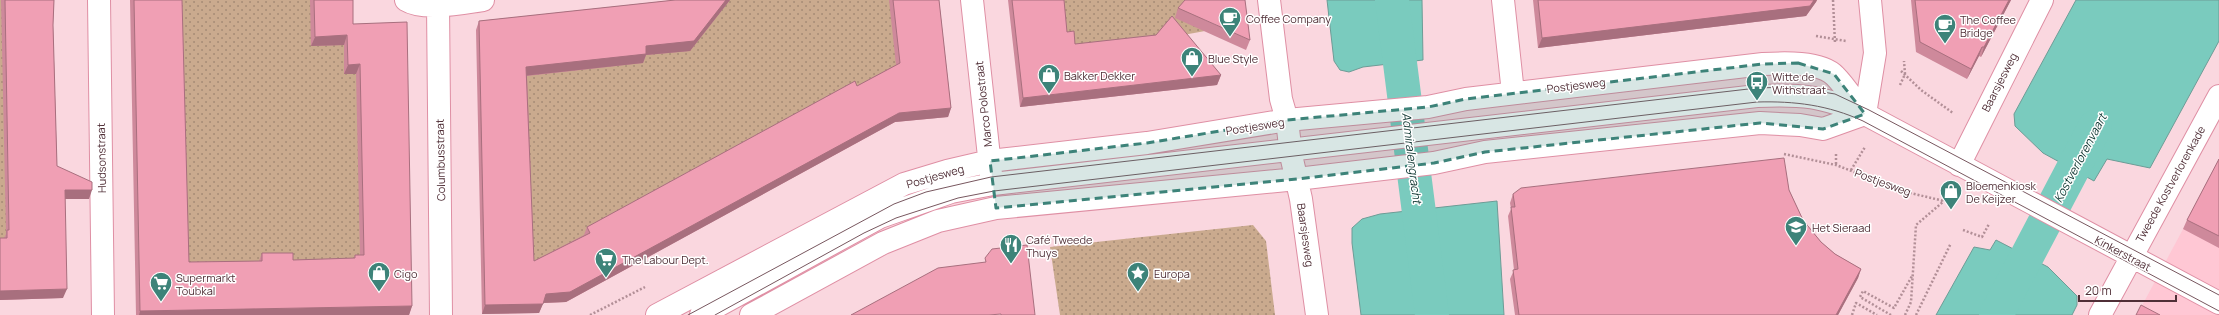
<svg xmlns="http://www.w3.org/2000/svg" width="2219" height="315" font-family="Manrope,sans-serif">
<defs>
<pattern id="grass-dots" width="8" height="8" patternUnits="userSpaceOnUse"><rect width="8" height="8" fill="#caaa8e"/><path d="M2 2h.1M6 6h.1" fill="none" stroke="#a68b75" stroke-width="1.8" stroke-linecap="round"/></pattern>
</defs>
<rect width="100%" height="100%" fill="#fad7df"/>
<path fill="#ffc7d4" d="M 2219,162 L 2219,315 L 2137,315 Z"/>
<path fill="url(#grass-dots)" d="M 0,0 L 16,0 L 19,239 L 0,241 Z
M 156,0 L 322,0 L 379,64 L 388,282 L 158,294 Z
M 713,0 L 903,0 L 912,66 L 519,277 L 512,55 Z
M 1046,0 L 1202,0 L 1205,31 L 1052,59 Z
M 1253,225 L 1266,241 L 1275,315 L 1060,315 L 1050,247 Z"/>
<path fill="#7acbbe" stroke="#6d9c96" d="M 1327,0 L 1422,0 L 1423,60 L 1363,67 L 1349,72 L 1340,70 L 1334,61 Z
M 2076,0 L 2219,0 L 2219,41 L 2150,168 L 2107,159 L 2094,181 L 2043,153 L 2015,126 L 2014,114 Z
M 1497,201 L 1504,315 L 1361,315 L 1352,243 L 1352,228 L 1362,219 L 1380,214 Z
M 1996,240 L 2048,267 L 2077,296 L 2077,305 L 2072,315 L 1936,315 L 1974,247 L 1990,250 Z"/>
<g fill="none" stroke-linecap="round" stroke-linejoin="round">
<path stroke="#7acbbe" stroke-width="34" d="M 1392,0 L 1432,315
M 1996,315 L 2095,127"/>
<g stroke="#df8fa4" stroke-width="24">
<path id="minor" d="M 99,0 L 103,315
M 406,0 C 424,11 462,3 483,0
M 972,0 L 991,175
M 1269,0 L 1281,99 L 1287,120 L 1291,155 L 1301,199 L 1317,315
M 1503,0 L 1513,93
M 438,5 L 441,315
M 1865,114 L 1875,53 L 1870,0
M 1959,165 L 2042,0
M 657,315 L 904,184 L 947,171 L 990,161 L 1147,143 L 1287,120 L 1428,107 L 1466,99 L 1763,64 C 1782,63 1821,61 1835,76 C 1846,87 1854,101 1864,113
M 701,315 L 880,217 L 951,192 L 993,184 L 1757,96 C 1803,94 1821,96 1865,114 L 2219,303
M 751,315 L 883,243 L 938,221 L 996,208 L 1297,179 L 1434,163 L 1485,152 L 1760,123 L 1800,125 L 1823,129 L 1865,114
M 2100,315 L 2219,96"/>
</g>
<path stroke="#b28f97" stroke-width="2.5" stroke-dasharray="2 2" stroke-linecap="butt" d="M 1833,0 L 1835,43
M 1816,36 L 1846,41
M 1901,71 L 1921,90 L 1953,113
M 1900,85 L 1905,74 L 1904,61
M 1784,154 L 1836,165 L 1906,192 L 1944,201 L 1958,197
M 1836,154 L 1836,165
M 1851,170 L 1865,147
M 1963,230 L 1982,237 L 1989,224
M 590,315 L 645,287
M 1852,315 L 1856,303 L 1877,315
M 1891,315 L 1860,297 L 1863,291 L 1894,308 L 1912,276
M 1905,315 L 1911,302 L 1916,225 L 1944,201 L 1948,190
M 1916,315 L 1951,243"/>
<use href="#minor" stroke="#fff" stroke-width="22"/>
<path stroke="#78575f" stroke-width="1" d="M 688,315 L 894,204 L 926,192 L 991,177 L 1757,88 L 1792,87 L 1835,94 L 1869,110 L 2219,295
M 715,315 L 864,233 L 896,218 L 958,198 L 994,191 L 1757,102 C 1795,101 1828,105 1863,121 L 2219,311"/>
</g>
<path fill="#ce899b" d="M 1,0 L 54,0 L 53,25 L 57,166 L 89,199 L 65,199 L 63,298 L 0,300 L 0,238 L 4,238 L 6,234 Z
M 130,0 L 182,0 L 189,262 L 259,261 L 262,253 L 293,260 L 354,258 L 355,255 L 360,255 L 356,74 L 344,74 L 344,45 L 311,46 L 310,0 L 353,0 L 353,24 L 412,306 L 409,315 L 136,315 Z
M 675,0 L 730,0 L 690,51 L 646,55 L 643,63 L 527,76 L 534,261 L 584,235 L 587,227 L 857,86 L 896,65 L 889,0 L 939,0 L 951,108 L 948,117 L 895,122 L 566,302 L 543,303 L 539,313 L 482,314 L 476,30 L 479,21 Z
M 1008,0 L 1064,0 L 1067,32 L 1075,44 L 1221,75 L 1217,85 L 1020,107 Z
M 1533,0 L 1817,0 L 1816,2 L 1806,16 L 1538,48 Z
M 1911,0 L 2011,0 L 1981,57 L 1979,56 L 1967,79 L 1916,52 Z
M 1178,8 L 1250,40 L 1246,50 L 1175,18 Z
M 2219,159 L 2219,248 L 2183,229 L 2187,220 Z
M 1789,190 L 1803,220 L 1821,242 L 1835,254 L 1861,269 L 1858,278 L 1838,315 L 1515,315 L 1510,279 L 1514,270 L 1508,216 L 1511,209 L 1510,203 L 1513,194 Z"/>
<path fill="#a86f7e" d="M 726,0 L 730,0 L 690,51 L 646,55 L 643,63 L 523,76 L 526,67 L 646,46 Z
M 1814,0 L 1817,0 L 1816,2 L 1806,16 L 1538,48 L 1542,38 Z
M 2009,0 L 2011,0 L 1981,57 L 1984,47 Z
M 347,35 L 344,45 L 311,46 L 315,37 Z
M 1982,47 L 1979,56 L 1967,79 L 1971,69 Z
M 360,64 L 356,74 L 344,74 L 348,65 Z
M 1221,75 L 1217,85 L 1020,107 L 1023,98 Z
M 951,108 L 948,117 L 895,122 L 566,302 L 542,303 L 546,294 L 899,113 Z
M 65,190 L 92,190 L 89,199 L 62,199 Z
M 1861,269 L 1858,278 L 1838,315 L 1836,315 Z
M 67,289 L 63,298 L 0,300 L 0,291 Z
M 543,304 L 539,313 L 482,314 L 485,305 Z
M 412,306 L 409,315 L 139,315 L 140,311 Z"/>
<path fill="#f09fb4" stroke="#a86f7e" d="M 5,0 L 54,0 L 53,25 L 57,166 L 92,182 L 92,190 L 65,190 L 67,289 L 0,291 L 0,238 L 7,238 L 7,230 L 9,230 Z
M 134,0 L 182,0 L 189,262 L 262,261 L 262,253 L 293,253 L 293,260 L 355,258 L 355,255 L 364,255 L 360,64 L 348,65 L 347,35 L 315,37 L 314,0 L 353,0 L 353,24 L 407,22 L 412,306 L 140,311 Z
M 675,0 L 726,0 L 694,41 L 646,46 L 646,54 L 526,67 L 534,261 L 590,233 L 587,227 L 822,99 L 855,81 L 857,86 L 900,63 L 893,0 L 939,0 L 951,108 L 899,113 L 570,292 L 546,294 L 543,304 L 485,305 L 479,21 Z
M 1012,0 L 1064,0 L 1067,32 L 1074,31 L 1075,44 L 1156,35 L 1172,16 L 1221,75 L 1023,98 Z
M 1185,0 L 1245,0 L 1250,40 L 1178,8 Z
M 1538,0 L 1814,0 L 1810,6 L 1542,38 Z
M 1915,0 L 2009,0 L 1984,47 L 1982,47 L 1971,69 L 1920,42 Z
M 1784,158 L 1789,190 L 1803,220 L 1821,242 L 1835,254 L 1861,269 L 1836,315 L 1519,315 L 1513,270 L 1518,269 L 1511,207 L 1515,207 L 1513,194 L 1521,188 Z
M 2219,159 L 2219,236 L 2187,220 Z
M 1027,245 L 1035,315 L 1001,315 L 1001,314 L 989,315 L 851,315 L 938,268 L 986,262 L 985,258 L 992,249 Z
M 2141,305 L 2160,315 L 2136,315 Z"/>
<path fill="#3d8379" fill-opacity="0.2" stroke="#3d8379" stroke-width="3" stroke-dasharray="8 5" stroke-linejoin="round" d="M 1798,63 L 1834,74 L 1865,114 L 1823,129 L 1760,123 L 1485,152 L 1434,163 L 1297,179 L 996,208 L 990,161 L 1147,143 L 1287,120 L 1428,107 L 1466,99 L 1763,64 Z"/>
<defs>
<g id="cafe-pin" transform="scale(1.15)"><path d="M0 17L-7.5 6A9.5 9.5 0 1 1 7.5 6Z" fill="#3d8379" stroke="#fff"/><path d="M-5.5-4.5H6V0H3Q3 3.5 0 3.5H-2.5Q-5.5 3.5-5.5 0ZM3-3.2v2h1.7v-2ZM-6 4.5H4V6H-6Z" fill="#fff"/></g>
<g id="shop-pin" transform="scale(1.15)"><path d="M0 17L-7.5 6A9.5 9.5 0 1 1 7.5 6Z" fill="#3d8379" stroke="#fff"/><path d="M-5-2.5h2.3a2.7 3.5 0 0 1 5.4 0H5L5.5 6h-11ZM-1.5-2.5h3a1.5 2.3 0 0 0-3 0Z" fill="#fff"/></g>
<g id="bus-pin" transform="scale(1.15)"><path d="M0 17L-7.5 6A9.5 9.5 0 1 1 7.5 6Z" fill="#3d8379" stroke="#fff"/><path d="M-5-6H5V4H4V6H2V4H-2V6H-4V4H-5ZM-3.5-4V0h7V-4ZM-3.5 1.2v1.5H-2V1.2ZM2 1.2v1.5H3.5V1.2Z" fill="#fff"/></g>
<g id="school-pin" transform="scale(1.15)"><path d="M0 17L-7.5 6A9.5 9.5 0 1 1 7.5 6Z" fill="#3d8379" stroke="#fff"/><path d="M0-5L7-2L0 1L-7-2ZM-4 1L0 2.5L4 1V4Q0 6-4 4Z" fill="#fff"/></g>
<g id="restaurant-pin" transform="scale(1.15)"><path d="M0 17L-7.5 6A9.5 9.5 0 1 1 7.5 6Z" fill="#3d8379" stroke="#fff"/><path d="M-5-6h1v4h1v-4h1v4h1v-4h1v5L-1.5 .5V6h-2V.5L-5-1ZM5-6V6H3V1.5H1.5Q1.5-4 5-6Z" fill="#fff"/></g>
<g id="supermarket-pin" transform="scale(1.15)"><path d="M0 17L-7.5 6A9.5 9.5 0 1 1 7.5 6Z" fill="#3d8379" stroke="#fff"/><path d="M-6-5.5h2.5l.6 2H6L4.5 2H-2.5L-4.4-4H-6ZM-1.5 3.2a1.3 1.3 0 1 0 .1 0ZM3 3.2a1.3 1.3 0 1 0 .1 0Z" fill="#fff"/></g>
<g id="sight-pin" transform="scale(1.15)"><path d="M0 17L-7.5 6A9.5 9.5 0 1 1 7.5 6Z" fill="#3d8379" stroke="#fff"/><path d="M0-6L1.8-2.2L6-1.7L2.9 1.2L3.7 5.4L0 3.3L-3.7 5.4L-2.9 1.2L-6-1.7L-1.8-2.2Z" fill="#fff"/></g>
</defs>
<g fill-rule="evenodd">
<use href="#cafe-pin" x="1230" y="18"/>
<use href="#cafe-pin" x="1945" y="25"/>
<use href="#shop-pin" x="1192" y="58"/>
<use href="#shop-pin" x="1049" y="75"/>
<use href="#bus-pin" x="1757" y="82"/>
<use href="#shop-pin" x="1951" y="191"/>
<use href="#school-pin" x="1796" y="227"/>
<use href="#restaurant-pin" x="1011" y="245"/>
<use href="#supermarket-pin" x="606" y="259"/>
<use href="#shop-pin" x="379" y="273"/>
<use href="#sight-pin" x="1138" y="273"/>
<use href="#supermarket-pin" x="161" y="283"/>
</g>
<g text-anchor="middle" dominant-baseline="central" stroke-width="3" stroke-linejoin="round" paint-order="stroke">
<g font-size="11" fill="#502f37" stroke="#fff" text-anchor="start">
<text x="1246" y="18">Coffee Company</text>
<text x="1960" y="19">The Coffee<tspan x="1960" dy="13">Bridge</tspan></text>
<text x="1208" y="58">Blue Style</text>
<text x="1064" y="75">Bakker Dekker</text>
<text x="1772" y="76">Witte de<tspan x="1772" dy="13">Withstraat</tspan></text>
<text x="1966" y="185">Bloemenkiosk<tspan x="1966" dy="13">De Keijzer</tspan></text>
<text x="1812" y="227">Het Sieraad</text>
<text x="1026" y="239">Café Tweede<tspan x="1026" dy="13">Thuys</tspan></text>
<text x="622" y="259">The Labour Dept.</text>
<text x="394" y="273">Cigo</text>
<text x="1154" y="273">Europa</text>
<text x="176" y="277">Supermarkt<tspan x="176" dy="13">Toubkal</tspan></text>
</g>
<g font-size="11" fill="#502f37" stroke="#fff">
<text transform="translate(1999 82) rotate(-63)">Baarsjesweg</text>
<text transform="translate(1576 85) rotate(-7)">Postjesweg</text>
<text transform="translate(983 104) rotate(-96)">Marco Polostraat</text>
<text transform="translate(1255 126) rotate(-9)">Postjesweg</text>
<text transform="translate(101 158) rotate(-91)">Hudsonstraat</text>
<text transform="translate(440 160) rotate(-91)">Columbusstraat</text>
<text transform="translate(935 176) rotate(-16)">Postjesweg</text>
<text transform="translate(1883 182) rotate(20)">Postjesweg</text>
<text transform="translate(2170 184) rotate(-61)">Tweede Kostverlorenkade</text>
<text transform="translate(1306 235) rotate(82)">Baarsjesweg</text>
<text transform="translate(2123 253) rotate(28)">Kinkerstraat</text>
</g>
<g font-size="12" font-style="italic" fill="#123934" stroke="#fff">
<text transform="translate(1412 158) rotate(83)">Admiralengracht</text>
<text transform="translate(2080 158) rotate(-62)">Kostverlorenvaart</text>
</g>
</g>
<path d="M2079 295v6h97v-6" fill="none" stroke="#502f37" stroke-width="2"/>
<text x="2085" y="295" font-size="12" fill="#502f37" stroke="#ffffff" stroke-width="3" paint-order="stroke">20 m</text>
</svg>
